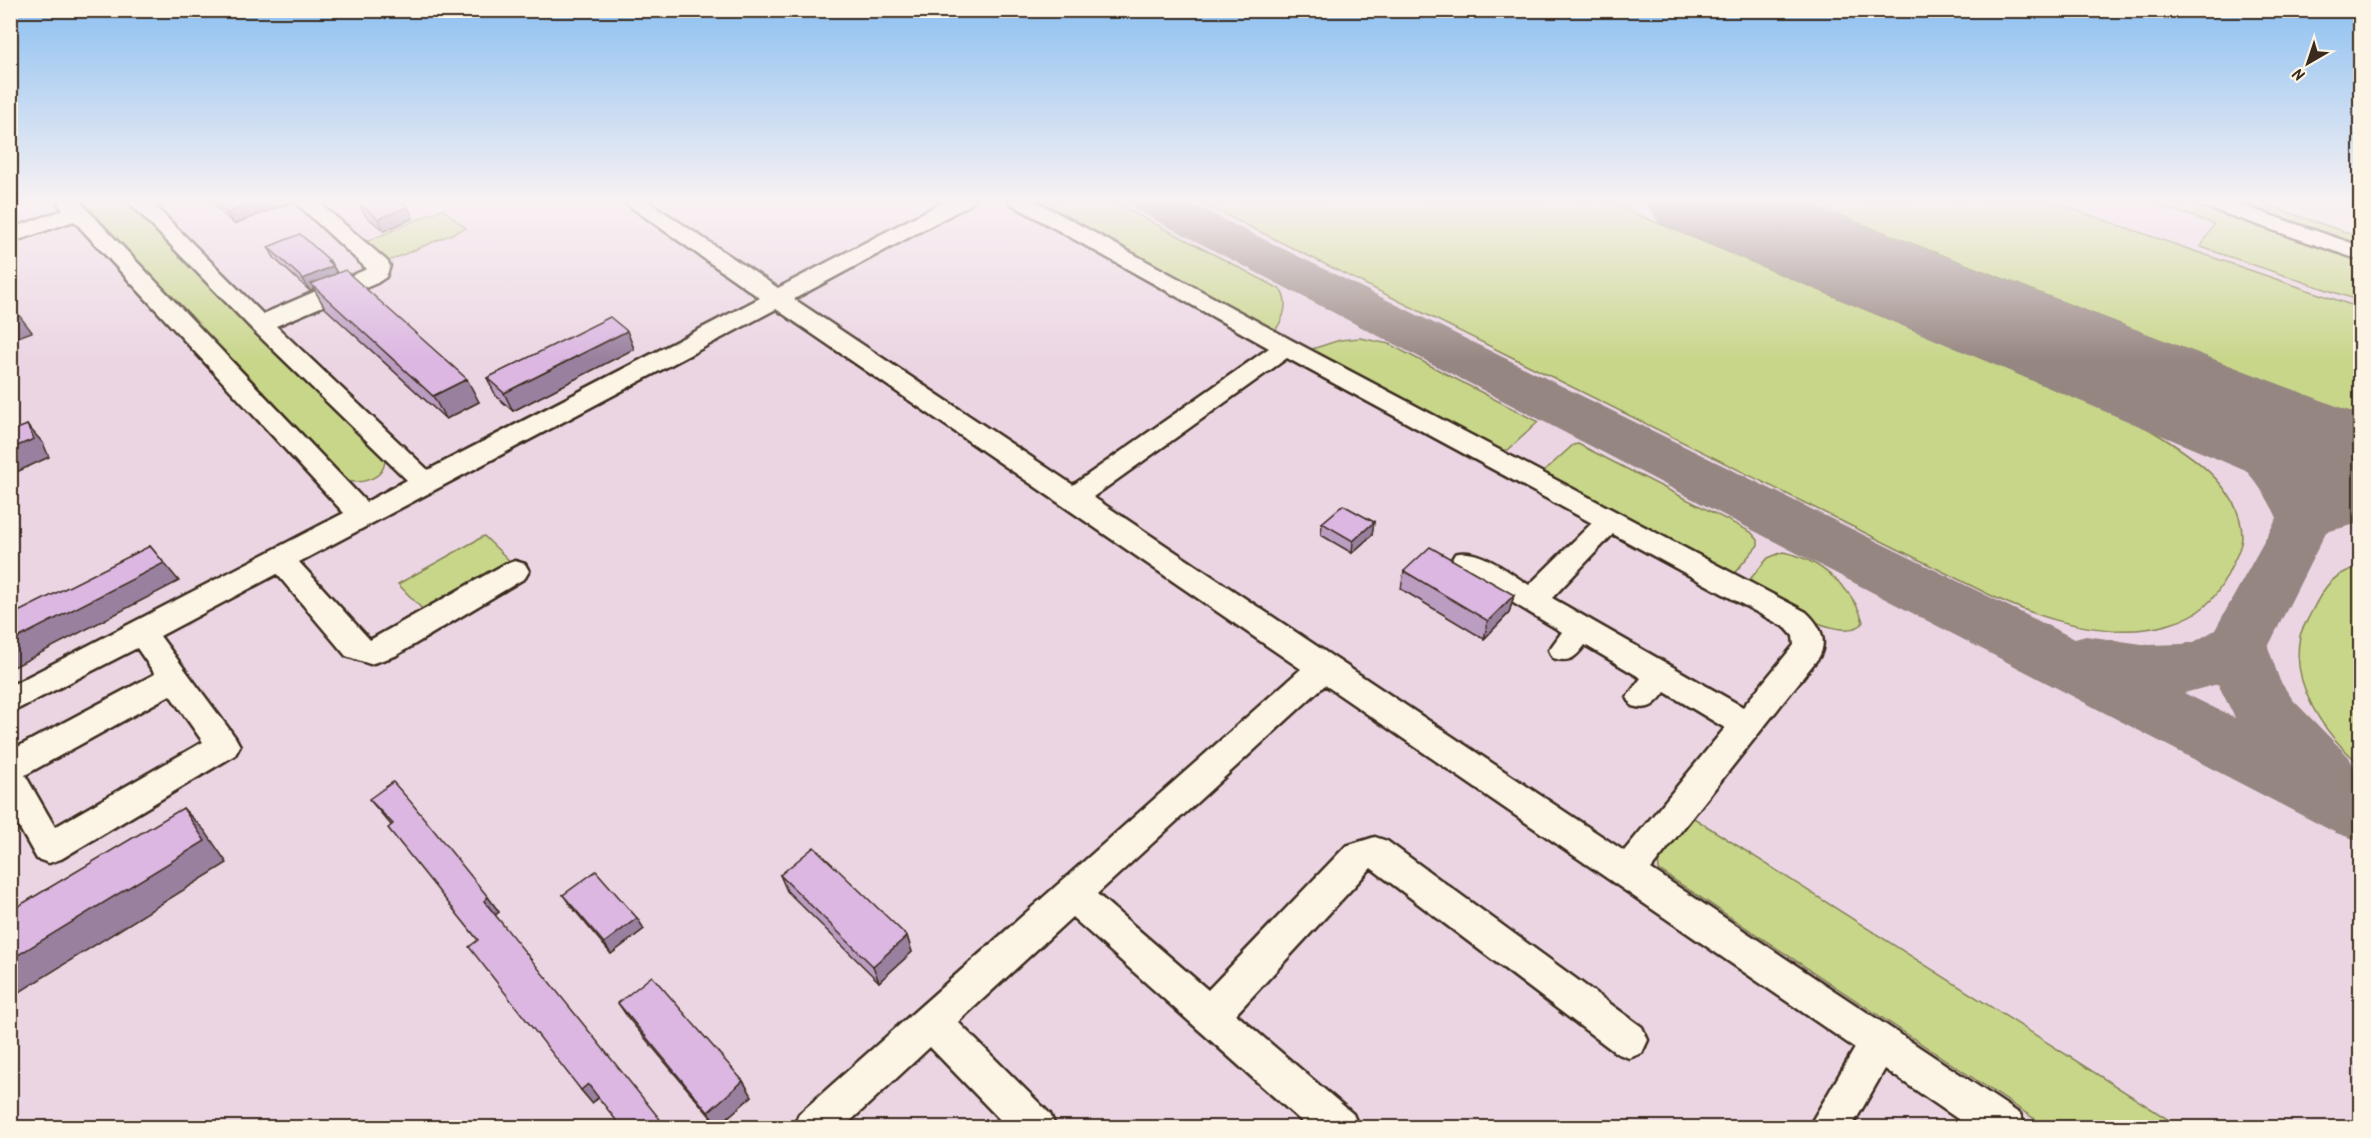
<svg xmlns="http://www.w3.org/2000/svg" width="2371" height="1138" font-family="Kalam,sans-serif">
<rect width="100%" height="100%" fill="#f2e2e4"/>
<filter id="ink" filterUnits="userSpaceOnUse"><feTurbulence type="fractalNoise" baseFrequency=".0167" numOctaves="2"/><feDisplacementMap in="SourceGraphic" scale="12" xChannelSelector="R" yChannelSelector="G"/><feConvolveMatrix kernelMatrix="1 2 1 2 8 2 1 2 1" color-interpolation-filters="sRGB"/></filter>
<g filter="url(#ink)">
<path fill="#ebd5e3" d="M 10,200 L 2252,200 L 2360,237 L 2360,1127 L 11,1127 Z"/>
<path fill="#c8d68a" stroke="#828054" stroke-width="1.5" d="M 78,200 L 126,200 L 385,460 C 384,480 359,485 343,480 Z
M 1029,200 L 1110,200 L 1280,289 C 1290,303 1284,318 1275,331 Z
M 1196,200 L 1603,200 L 2140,424 C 2180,447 2243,484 2242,538 C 2241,551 2232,564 2227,576 C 2214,602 2198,616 2170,624 C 2113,641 2046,621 1994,597 Z
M 1800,200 L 2046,200 L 2360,308 L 2360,417 Z
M 2144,200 L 2199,200 L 2360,255 L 2360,301 L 2201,247 L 2214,224 Z
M 2215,200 L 2252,200 L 2360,237 L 2360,249 Z
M 442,209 L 466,228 L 384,263 L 361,244 Z
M 1360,338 L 1389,344 L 1538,422 L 1508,450 L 1498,450 L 1309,350 L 1340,340 Z
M 1578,444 L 1751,532 L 1758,540 L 1758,545 L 1731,577 L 1542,473 L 1573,445 Z
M 484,536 L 513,564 L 427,614 L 398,584 Z
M 1783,552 C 1817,558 1854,588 1863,622 L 1861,625 C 1836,643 1770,598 1745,585 L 1768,558 Z
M 2360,566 L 2360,764 C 2324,734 2290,685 2300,636 C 2302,628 2308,619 2312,611 C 2325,585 2332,575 2360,566 Z
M 1686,813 L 2180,1127 L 2047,1127 L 1659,870 L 1657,849 Z"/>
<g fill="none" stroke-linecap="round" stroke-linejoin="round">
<path fill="#968681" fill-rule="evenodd" d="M 1128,200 L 1184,200 L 2075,639 L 2086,636 L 2149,645 L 2182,644 L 2194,642 L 2215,630 L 2277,518 C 2260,479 2232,454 2198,430 C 2181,419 2163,410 2151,393 L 2159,381 L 2177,377 L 2195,381 L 2253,419 L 2288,447 L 2322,494 L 2360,485 L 2360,523 L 2326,532 L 2268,647 L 2280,681 L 2293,700 L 2349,757 L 2360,780 L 2360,841 L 2336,833 L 1134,209 ZM 2218,684 L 2235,718 L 2184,693 Z"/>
<path fill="#968681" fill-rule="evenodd" d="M 1643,200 L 1797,200 L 2360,415 L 2360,512 L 2312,499 L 1659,223 Z"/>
<g stroke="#3b2a1e" stroke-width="5">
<path id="minor" d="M 56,200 L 78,200 L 366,502 L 407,480 L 252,329 L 127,200 L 149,200 L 263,314 L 367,269 L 293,200 L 316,200 L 387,261 L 390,266 L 386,277 L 377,283 L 276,326 L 428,470 L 760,298 L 621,200 L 646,200 L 778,288 L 947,200 L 974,200 L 971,204 L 794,299 L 1073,485 L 1269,348 L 1011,204 L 1008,200 L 1034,200 L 1295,342 L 1806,612 C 1820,625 1828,640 1819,657 L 1651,869 L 2020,1114 L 2026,1128 L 1971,1128 L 1885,1069 L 1851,1128 L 1808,1128 L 1855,1048 L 1325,685 L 1097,894 L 1208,990 L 1346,846 L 1375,837 L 1387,841 L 1642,1027 L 1648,1040 L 1642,1053 L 1629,1058 L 1616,1053 L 1371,868 L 1236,1014 L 1353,1114 L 1359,1128 L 1309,1128 L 1072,917 L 958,1022 L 1050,1114 L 1056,1128 L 1008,1128 L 930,1047 L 843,1128 L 793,1128 L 799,1114 L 1301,669 L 776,309 L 299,562 L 370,640 L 505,564 L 515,561 L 525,564 L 529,571 L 525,578 L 395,656 L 370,664 L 346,656 L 277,574 L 160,636 L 235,737 L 240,746 L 235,755 L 61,859 L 49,863 L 37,859 L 10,811 L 10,751 L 155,674 L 137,648 L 10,713 L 10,686 L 344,513 L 74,221 L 10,243 L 10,229 L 63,210 ZM 1287,358 L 1592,523 L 1529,585 C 1509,573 1479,547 1455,554 L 1451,561 L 1455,568 L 1562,632 L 1549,650 L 1553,658 C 1570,663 1575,658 1585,645 L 1641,678 L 1627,697 L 1632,706 C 1649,711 1655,705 1665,692 L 1725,728 L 1624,851 L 1093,497 ZM 1613,534 L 1786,628 L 1793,636 L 1794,645 L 1743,707 L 1552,598 ZM 170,695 L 203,742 L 55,827 L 25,775 Z
M 2194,200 L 2226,200 L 2360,246 L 2360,260 L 2197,204 Z"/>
</g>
<use href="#minor" fill="#fcf5e5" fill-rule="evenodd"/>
</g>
<path fill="#bc9dc2" stroke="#3b2a1e" stroke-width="1.5" d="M 208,200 L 291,200 L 292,202 L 234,224 Z
M 359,203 L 408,207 L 413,218 L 384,231 L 365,215 Z
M 268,247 L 329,260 L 337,273 L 479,402 L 446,419 L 325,308 L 314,289 L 310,291 L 275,259 Z
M 627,331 L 634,349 L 513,411 L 496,396 L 487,378 Z
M 1374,522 L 1372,535 L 1352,553 L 1321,535 L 1322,523 Z
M 1404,571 L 1514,595 L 1509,613 L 1484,639 L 1401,589 Z
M 369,799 L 488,897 L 499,912 L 495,915 L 599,1098 L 592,1103 L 581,1090 L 478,940 L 391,825 Z
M 780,875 L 907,936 L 912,952 L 879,982 L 787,891 Z
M 563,895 L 637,918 L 644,929 L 611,954 L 571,906 Z
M 618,1003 L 743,1081 L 752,1096 L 718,1126 L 629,1019 Z"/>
<path fill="#99809e" stroke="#3b2a1e" stroke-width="1.5" d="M 260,200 L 291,200 L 292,202 L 234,224 L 227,213 Z
M 408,207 L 413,218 L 384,231 L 378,219 Z
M 329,260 L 340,278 L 311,284 L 314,289 L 310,291 L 303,279 Z
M 18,314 L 32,332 L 10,340 L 10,317 Z
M 627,331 L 634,349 L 513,411 L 504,393 Z
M 467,379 L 479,402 L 446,419 L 433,396 Z
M 27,425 L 43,443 L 49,457 L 10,475 L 10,449 Z
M 1374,522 L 1372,535 L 1352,553 L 1353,541 Z
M 150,546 L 179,581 L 10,669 L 10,642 Z
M 1514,595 L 1509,613 L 1484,639 L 1488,621 Z
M 183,808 L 205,831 L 227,863 L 10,998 L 10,960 Z
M 488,897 L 499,912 L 495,915 L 484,901 Z
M 637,918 L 644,929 L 611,954 L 604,943 Z
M 907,936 L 912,952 L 879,982 L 873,966 Z
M 743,1081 L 752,1096 L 718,1126 L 708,1112 Z
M 588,1084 L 599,1097 L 592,1103 L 581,1090 Z"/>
<path fill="#dbb7e1" stroke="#3b2a1e" stroke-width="1.5" d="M 214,200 L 260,200 L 227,213 Z
M 367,200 L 399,200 L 408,207 L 378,219 L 359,203 Z
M 300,234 L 329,260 L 327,261 L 333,266 L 303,279 L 268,247 Z
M 345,270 L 467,379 L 433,396 L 311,284 Z
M 10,305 L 18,314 L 10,317 Z
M 610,317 L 627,331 L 504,393 L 487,378 Z
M 27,425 L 34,439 L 10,449 L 10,432 Z
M 1343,505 L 1374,522 L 1353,541 L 1322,523 Z
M 150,546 L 164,563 L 10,642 L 10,616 Z
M 1430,547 L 1514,595 L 1488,621 L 1404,571 Z
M 393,782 L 410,801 L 488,897 L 484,901 L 667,1128 L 622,1128 L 588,1084 L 581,1090 L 469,947 L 478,940 L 388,828 L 393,824 L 369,799 Z
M 183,808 L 205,841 L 10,960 L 10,911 Z
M 814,847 L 907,936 L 873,966 L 780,875 Z
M 596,871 L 637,918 L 604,943 L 563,895 Z
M 652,976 L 743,1081 L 708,1112 L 618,1003 Z"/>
</g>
<linearGradient id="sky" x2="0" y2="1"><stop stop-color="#8dc0f1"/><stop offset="0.56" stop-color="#f9f2f3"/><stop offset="1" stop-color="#f9f2f3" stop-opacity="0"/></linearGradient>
<rect width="2371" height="360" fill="url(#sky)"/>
<rect width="2371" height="1138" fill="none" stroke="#fcf5e5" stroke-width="36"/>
<rect x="18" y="18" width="2335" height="1102" fill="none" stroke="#3b2a1e" stroke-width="2" filter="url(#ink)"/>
<g transform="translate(2308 63) rotate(219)" stroke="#fcf5e5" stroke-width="4.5" paint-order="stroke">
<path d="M0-4.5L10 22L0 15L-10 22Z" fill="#3b2a1e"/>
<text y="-9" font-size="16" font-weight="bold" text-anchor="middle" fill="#3b2a1e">N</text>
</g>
</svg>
